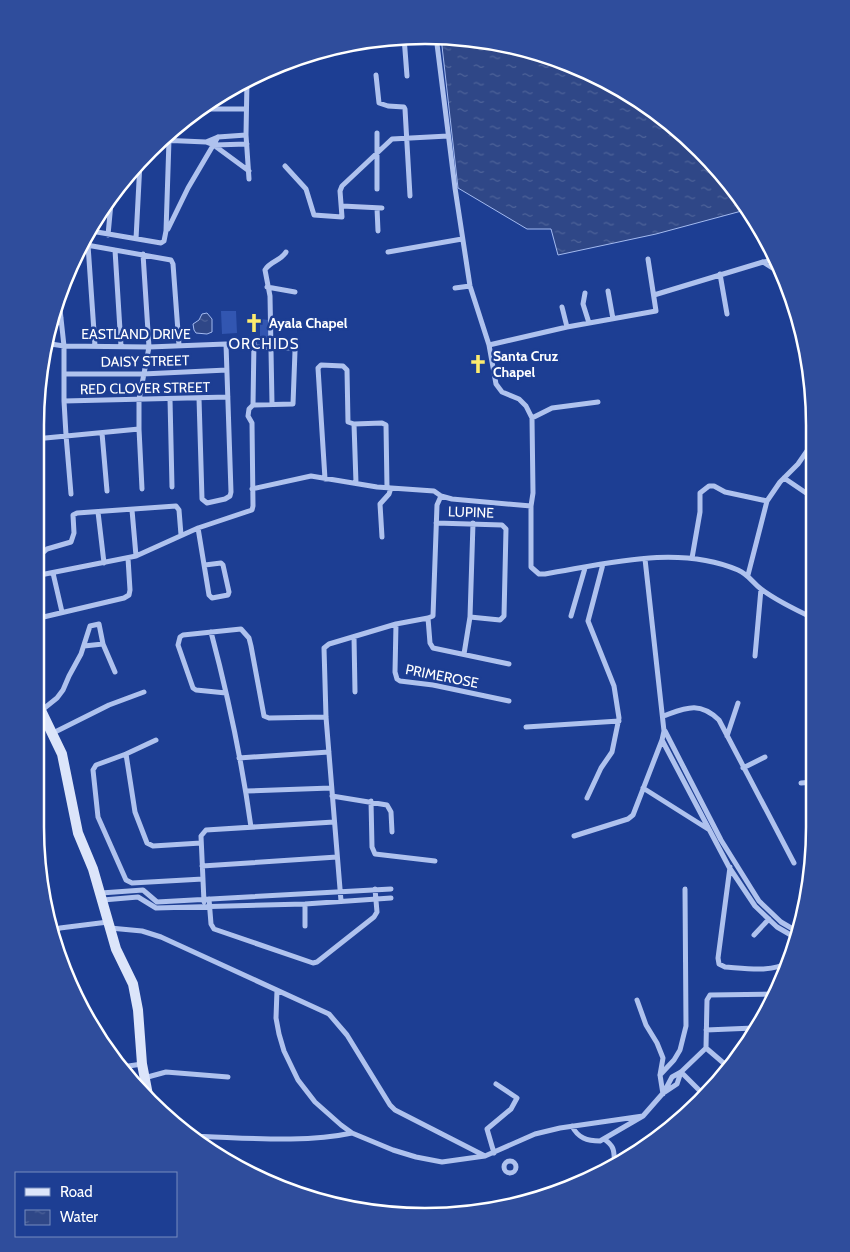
<svg xmlns="http://www.w3.org/2000/svg" width="850" height="1252" font-family="Cabin,sans-serif">
<defs>
<pattern id="water-ripples" width="26" height="14" patternUnits="userSpaceOnUse" patternTransform="scale(1.25)"><rect width="26" height="14" fill="#2f4787"/><path d="M2 4q2-2 4 0t4 0M15 11q2-2 4 0t4 0" fill="none" stroke="#4e6399"/></pattern>
</defs>
<rect width="100%" height="100%" fill="#1d3e93"/>
<path fill="#3256b1" d="M 221,311 L 236,311 L 237,333 L 222,334 Z
M 260,319 L 269,320 L 269,342 L 260,342 Z"/>
<path fill="url(#water-ripples)" stroke="#a3baf0" d="M 441,37 L 501,42 L 574,65 L 641,101 L 701,149 L 749,209 L 656,234 L 558,255 L 551,229 L 527,229 L 458,188 Z
M 207,313 L 212,319 L 212,332 L 207,334 L 196,333 L 194,330 L 193,324 L 199,320 L 202,314 Z"/>
<g fill="none" stroke-linecap="round" stroke-linejoin="round">
<path stroke="#afc2ee" stroke-width="5" d="M 436,36 L 455,188 L 470,286 L 489,345 L 496,384 L 502,392 L 519,399 L 526,406 L 532,418 L 533,493 L 531,506 L 531,567 L 539,574 L 545,574 C 606,564 677,544 738,570 C 749,575 752,582 761,589 C 774,599 800,612 815,619
M 404,37 L 407,76
M 376,75 L 379,103 L 388,106 L 404,107 L 405,109 L 410,196
M 247,80 L 246,135 L 249,179
M 198,109 L 246,109
M 160,140 L 206,142 L 214,145 L 247,144
M 206,142 L 218,137 L 246,135
M 215,146 L 249,171
M 285,166 L 306,189 L 314,215 L 342,217 L 340,191 L 342,186 L 392,139 L 448,136
M 377,189 L 377,133
M 342,206 L 382,208
M 377,208 L 378,231
M 168,229 L 188,188 L 218,137
M 91,231 L 161,243 L 164,241 L 166,231 L 169,140
M 108,235 L 111,203
M 136,239 L 140,162
M 81,244 L 171,260 L 173,264 L 179,345
M 88,245 L 95,346
M 115,250 L 121,346
M 388,252 L 462,239
M 763,262 L 774,269 L 783,271
M 720,274 L 727,314
M 267,287 L 295,292
M 455,288 L 470,286
M 608,291 L 613,319
M 585,293 L 583,304 L 589,323
M 654,295 L 763,262 L 777,260
M 59,300 L 64,346 L 64,401 L 66,435 L 71,494
M 562,307 L 567,327
M 47,336 L 61,318
M 44,343 L 64,346 L 149,347 L 226,344 L 231,492 L 230,496 L 225,499 L 207,503 L 202,499 L 199,398
M 489,345 L 567,327 L 656,311 L 648,259
M 64,374 L 143,374 L 227,370
M 170,399 L 172,487
M 64,401 L 228,397
M 272,404 L 270,296 L 265,270 C 270,261 281,261 286,252
M 253,405 L 254,341
M 532,418 L 552,408 L 598,402
M 354,424 L 356,483
M 102,433 L 107,491
M 35,439 L 139,429
M 784,478 L 815,499
M 325,479 L 318,368 L 321,365 L 343,366 L 347,370 L 348,422 L 354,424 L 382,423 L 386,425 L 387,488
M 142,489 L 139,429 L 139,400 L 149,347 L 143,254
M 252,489 L 311,476 L 377,487 L 434,491 L 441,496 L 437,505 L 433,616 L 428,618 L 396,624 L 329,644 L 324,648 L 326,717 L 341,901
M 441,496 L 452,499 L 531,506
M 132,510 L 136,556
M 98,512 L 104,563
M 436,523 L 502,525 L 506,529 L 504,616 L 500,620 L 470,617
M 198,528 L 209,595 L 212,598 L 228,595 L 229,592 L 223,565 L 221,563 L 205,565
M 382,537 L 380,504 L 389,494 L 391,488
M 692,558 L 700,512 L 700,493 L 709,486 L 714,486 L 725,492 L 767,501
M 35,560 L 47,549 L 71,542 L 74,533 L 73,515 L 77,513 L 176,506 L 179,510 L 181,535
M 53,573 L 62,612
M 748,575 L 767,501 L 780,482 L 798,464 L 807,451 L 815,444
M 35,576 L 136,556 L 198,528 L 252,510 L 253,506 L 252,423 L 248,416 L 249,409 L 253,405 L 293,404 L 295,351 L 293,348 L 254,347
M 571,616 L 585,568
M 428,618 L 430,643 L 433,648 L 509,664
M 35,619 L 124,598 L 129,595 L 130,590 L 128,558
M 396,624 L 395,672 L 397,679 L 400,681 L 433,685 L 509,701
M 211,632 C 228,696 242,762 251,827
M 354,637 L 355,692
M 84,646 L 103,644
M 464,654 L 470,617 L 473,523
M 755,656 L 761,589
M 226,693 L 196,690 L 193,688 L 178,645 L 180,637 L 183,635 L 241,629 L 249,638 L 251,646 L 264,716 L 269,718 L 326,717
M 42,710 L 57,698 L 63,690 L 69,676 L 81,654 L 90,626 L 99,624 L 103,644 L 115,672
M 663,716 C 686,708 699,701 719,720 L 794,863
M 526,727 L 619,721
M 665,731 L 721,840 L 759,901 L 781,922 L 798,932
M 53,733 L 109,705 L 144,692
M 727,736 L 738,703
M 156,740 L 126,754 L 135,812 L 147,843 L 153,846 L 201,843
M 662,740 L 729,867 L 755,906 L 777,927 L 796,938
M 126,754 L 96,765 L 93,770 L 98,817 L 126,880 L 132,883 L 203,879
M 239,758 L 329,752
M 743,768 L 765,757
M 801,783 L 815,782
M 643,788 L 708,829
M 246,791 L 331,788
M 332,796 L 387,805 L 391,812 L 392,832
M 587,798 L 601,768 L 612,752 L 619,718 L 614,686 L 588,621 L 603,564
M 371,801 L 372,847 L 375,854 L 435,861
M 574,836 L 628,819 L 633,815 L 662,740 L 664,731 L 645,559
M 202,866 L 337,857
M 730,867 L 718,958 L 719,964 L 725,967 C 742,968 775,973 787,962
M 101,893 L 143,890 L 157,902 L 391,889
M 209,899 L 211,924 L 214,929 L 313,963 L 317,962 L 374,917 L 377,912 L 375,889
M 103,900 L 138,897 L 156,908 L 305,904 L 391,898
M 204,902 L 201,836 L 206,830 L 334,822
M 305,904 L 305,926
M 110,928 L 142,931 L 161,937 L 329,1014 L 347,1035 L 390,1105 L 395,1110 L 485,1156
M 52,932 L 60,928 L 108,922
M 754,935 L 769,919
M 277,990 L 276,1018 L 279,1034 L 284,1051 L 298,1080 L 315,1102 L 341,1125 L 352,1133 L 393,1150 L 416,1157 L 442,1162 L 485,1156 L 535,1134 L 560,1128 L 643,1116
M 637,1000 L 646,1025 L 657,1043 L 663,1058 L 660,1075 L 663,1094
M 706,1030 L 754,1028
M 706,1048 L 727,1066
M 122,1067 L 142,1064
M 681,1072 L 705,1096
M 660,1075 L 674,1060 L 680,1050 L 686,1026 L 685,889
M 144,1078 L 166,1072 L 228,1077
M 665,1092 L 677,1084 L 681,1072
M 572,1126 C 578,1138 587,1141 600,1141 L 643,1116 L 664,1092 L 672,1077 L 681,1072 L 706,1048 L 707,1000 L 710,995 L 777,994
M 187,1136 C 240,1137 301,1144 352,1133
M 604,1139 C 617,1148 613,1153 615,1167
M 494,1153 L 487,1129 L 511,1109 L 517,1098 L 496,1084
M504 1167a6 6 0 1 1 12 0a6 6 0 1 1-12 0Z"/>
<path stroke="#dce5fa" stroke-width="10" d="M 35,698 L 62,754 L 78,833 L 93,869 L 116,949 L 133,984 L 138,1010 L 142,1064 L 148,1095"/>
</g>
<defs>
<g id="church-bare" transform="scale(1.5)"><path d="M-1.2-6h2.4v3.5h3.3v2.4h-3.3V6h-2.4V-.1h-3.3v-2.4h3.3Z" fill="#fdeb6e" stroke="#1d3e93" stroke-width="2.5" paint-order="stroke"/></g>
</defs>
<g fill-rule="evenodd">
<use href="#church-bare" x="254" y="323"/>
<use href="#church-bare" x="478" y="364"/>
</g>
<g text-anchor="middle" dominant-baseline="central" stroke-width="5" stroke-linejoin="round" paint-order="stroke">
<g font-size="14" font-weight="bold" fill="#fff" stroke="#1d3e93" text-anchor="start">
<text x="269" y="323">Ayala Chapel</text>
<text x="493" y="356">Santa Cruz<tspan x="493" dy="16">Chapel</tspan></text>
</g>
<g font-size="14" fill="#fff" stroke="#1d3e93">
<text x="136" y="334">EASTLAND DRIVE</text>
<text transform="translate(145 361) rotate(-1)">DAISY STREET</text>
<text transform="translate(145 388) rotate(-1)">RED CLOVER STREET</text>
<text transform="translate(471 512) rotate(2)">LUPINE</text>
<text transform="translate(442 676) rotate(11)">PRIMEROSE</text>
</g>
<g font-size="15" letter-spacing="1" fill="#fff" stroke="#1d3e93">
<text x="264" y="344">ORCHIDS</text>
</g>
</g>
<path d="M0 0H850V1252H0ZM425 44H425A381 381 0 0 1 806 425V827A381 381 0 0 1 425 1208H425A381 381 0 0 1 44 827V425A381 381 0 0 1 425 44Z" fill="#2f4d9c" fill-rule="evenodd"/>
<path fill="none" stroke="#fff" stroke-width="2.5" d="M425 44H425A381 381 0 0 1 806 425V827A381 381 0 0 1 425 1208H425A381 381 0 0 1 44 827V425A381 381 0 0 1 425 44Z"/>
<rect x="15" y="1172" width="162" height="65" fill="#1d3e93" stroke="#778bbe"/>
<rect x="25" y="1188" width="25" height="8" fill="#dce5fa" stroke="#778bbe"/>
<text x="60" y="1197" font-size="15" fill="#ffffff">Road</text>
<rect x="25" y="1210" width="25" height="15" fill="url(#water-ripples)" stroke="#778bbe"/>
<text x="60" y="1222" font-size="15" fill="#ffffff">Water</text>
</svg>
